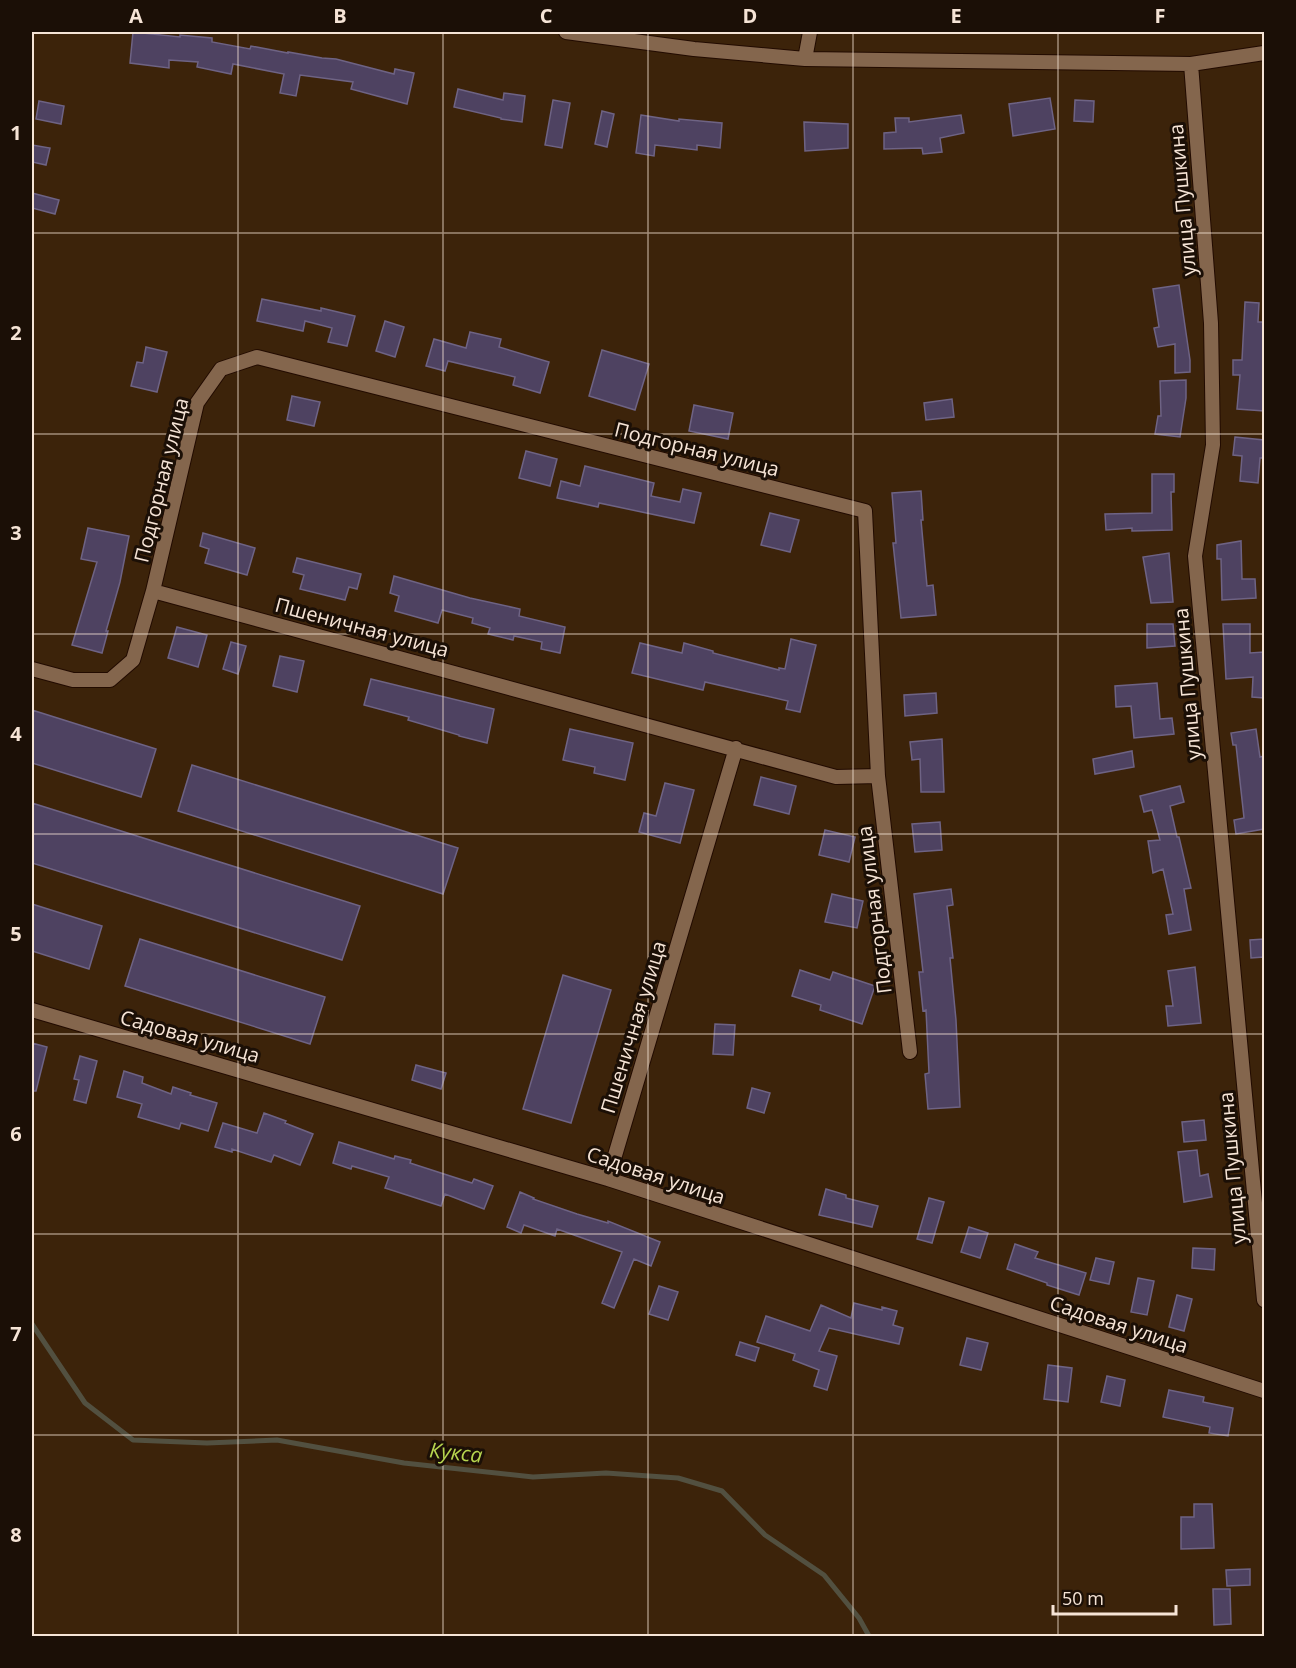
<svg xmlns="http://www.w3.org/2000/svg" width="1296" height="1668" font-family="'Open Sans',sans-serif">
<rect width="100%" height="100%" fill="#3c230a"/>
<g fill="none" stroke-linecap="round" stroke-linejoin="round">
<path stroke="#525040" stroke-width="5" d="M 32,1324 L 85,1403 L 133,1440 L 207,1443 L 277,1440 L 404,1463 L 533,1477 L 606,1473 L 678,1478 L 722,1491 L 765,1535 L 824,1575 L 859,1618 L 869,1636"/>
</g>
<path fill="#4e4261" stroke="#6e6384" stroke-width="1.5" d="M 133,32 L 180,37 L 180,35 L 212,38 L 212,42 L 250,49 L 251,46 L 288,53 L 288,52 L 322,58 L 336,59 L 394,74 L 395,69 L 414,73 L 407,104 L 351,89 L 353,82 L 300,75 L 296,96 L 280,93 L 284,74 L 233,64 L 231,74 L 197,67 L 198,62 L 169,60 L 169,68 L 130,63 Z
M 458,89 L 503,100 L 504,93 L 525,96 L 522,122 L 501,119 L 501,118 L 454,107 Z
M 1050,98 L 1055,129 L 1013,136 L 1009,104 Z
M 553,100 L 570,103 L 562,148 L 545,145 Z
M 1075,100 L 1094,101 L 1093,122 L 1074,121 Z
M 39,101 L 64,106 L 61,124 L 36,119 Z
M 602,111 L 614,114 L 607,147 L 595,144 Z
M 641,115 L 679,121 L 679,119 L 722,123 L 720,148 L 697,145 L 697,150 L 655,145 L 654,156 L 636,153 Z
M 961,115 L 964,133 L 940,138 L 942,152 L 923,154 L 922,148 L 884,149 L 884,133 L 896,132 L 895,118 L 909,118 L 909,122 Z
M 804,122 L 848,124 L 848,148 L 805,151 Z
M 32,145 L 50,148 L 46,165 L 32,162 Z
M 32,193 L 59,200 L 55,214 L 32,208 Z
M 1179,285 L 1190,360 L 1190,372 L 1175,373 L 1175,344 L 1158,347 L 1154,328 L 1159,327 L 1153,289 Z
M 262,299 L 321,311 L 321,308 L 355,316 L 347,346 L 328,342 L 332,328 L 305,321 L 303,331 L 257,321 Z
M 1245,302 L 1259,303 L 1258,322 L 1264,322 L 1264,411 L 1237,409 L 1240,375 L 1233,375 L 1233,360 L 1242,360 Z
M 385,321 L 404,327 L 395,357 L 376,351 Z
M 470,332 L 501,339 L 499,347 L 549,362 L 540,393 L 513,385 L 515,377 L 448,361 L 445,371 L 426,366 L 434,339 L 466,348 Z
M 146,347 L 167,352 L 157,392 L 131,386 L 137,362 L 143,363 Z
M 602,350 L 649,364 L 635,410 L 589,396 Z
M 1186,380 L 1186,398 L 1180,437 L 1155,434 L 1158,416 L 1161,416 L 1160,381 Z
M 292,396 L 320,402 L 314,426 L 287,420 Z
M 952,399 L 954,417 L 926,420 L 924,403 Z
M 694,405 L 733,413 L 728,439 L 689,431 Z
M 1235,437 L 1264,440 L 1263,458 L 1260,458 L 1258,483 L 1240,481 L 1242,456 L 1233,455 Z
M 526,451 L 557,459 L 550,486 L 519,478 Z
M 585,466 L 654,483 L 651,496 L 680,502 L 683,489 L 701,493 L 694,523 L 599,503 L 598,507 L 557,498 L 561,481 L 580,486 Z
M 1152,474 L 1174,474 L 1174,492 L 1171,492 L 1172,530 L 1132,531 L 1132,528 L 1106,530 L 1105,514 L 1152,513 Z
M 921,491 L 923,520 L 921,520 L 927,586 L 933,585 L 936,615 L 901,618 L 893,543 L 896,543 L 892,493 Z
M 770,513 L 799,520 L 790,552 L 761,545 Z
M 88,528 L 129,536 L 120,582 L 106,631 L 108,631 L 102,653 L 72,645 L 97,562 L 81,559 Z
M 203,533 L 255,548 L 247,575 L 205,563 L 209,549 L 200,546 Z
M 1241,541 L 1242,579 L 1255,579 L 1256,598 L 1222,600 L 1221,559 L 1217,559 L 1217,545 Z
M 1169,553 L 1173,602 L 1151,603 L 1143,557 Z
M 297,558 L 361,574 L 357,589 L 349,587 L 345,600 L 300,589 L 304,575 L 293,572 Z
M 394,576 L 470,598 L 520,609 L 519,616 L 565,627 L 560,653 L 541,649 L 542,642 L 514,636 L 513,640 L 488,634 L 490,628 L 472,623 L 473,618 L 442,610 L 438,623 L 395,611 L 399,596 L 390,593 Z
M 1147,624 L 1173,624 L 1175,646 L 1147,648 Z
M 1223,624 L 1250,624 L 1250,653 L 1264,652 L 1264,698 L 1252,697 L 1253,677 L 1226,679 Z
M 177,627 L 207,635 L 198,667 L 168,658 Z
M 791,639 L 816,645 L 800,712 L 786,709 L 788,701 L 753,693 L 705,682 L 703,690 L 632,673 L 640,643 L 682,653 L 684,643 L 713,651 L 713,653 L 779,670 L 779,668 L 785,669 Z
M 231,642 L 246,646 L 238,674 L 223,669 Z
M 280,656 L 304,661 L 297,692 L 273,686 Z
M 371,679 L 494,709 L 487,743 L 459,736 L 459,735 L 408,720 L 409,717 L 364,705 Z
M 1157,683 L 1160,719 L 1172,718 L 1174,734 L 1134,738 L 1131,706 L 1116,707 L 1115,686 Z
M 936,693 L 937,713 L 905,716 L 904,695 Z
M 32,710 L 156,749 L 141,797 L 32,763 Z
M 570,729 L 633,743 L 625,780 L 594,773 L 595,767 L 563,760 Z
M 1256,729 L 1260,757 L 1264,756 L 1264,829 L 1236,834 L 1234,820 L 1244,818 L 1236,745 L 1233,745 L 1231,733 Z
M 942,739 L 944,792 L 921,792 L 920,759 L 912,760 L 910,742 Z
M 1132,751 L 1134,767 L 1095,774 L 1093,759 Z
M 192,765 L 458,848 L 443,894 L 178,811 Z
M 761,777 L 796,786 L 789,814 L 754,805 Z
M 665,783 L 694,790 L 680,843 L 639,832 L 644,813 L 656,816 Z
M 1180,786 L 1184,802 L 1170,806 L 1177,837 L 1179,837 L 1191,888 L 1184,889 L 1191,930 L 1169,934 L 1166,915 L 1173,914 L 1163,869 L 1153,873 L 1148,841 L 1160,840 L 1152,810 L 1144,812 L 1140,796 Z
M 32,803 L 360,906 L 342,960 L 32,863 Z
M 940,822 L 942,850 L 915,852 L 912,824 Z
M 825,830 L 855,837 L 849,862 L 819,855 Z
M 951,889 L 953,905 L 947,906 L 953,958 L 950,958 L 956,1020 L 960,1107 L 928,1109 L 925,1074 L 929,1073 L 926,1010 L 923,1011 L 919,972 L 923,972 L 914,894 Z
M 832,894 L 863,901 L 857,928 L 825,922 Z
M 32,904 L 102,926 L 89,969 L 32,951 Z
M 140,939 L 325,997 L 310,1044 L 125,986 Z
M 1264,939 L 1264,957 L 1251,958 L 1250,940 Z
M 1195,967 L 1201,1023 L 1168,1026 L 1166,1006 L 1173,1006 L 1168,971 Z
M 800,970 L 830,980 L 833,972 L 875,986 L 862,1024 L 820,1010 L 821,1005 L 792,996 Z
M 563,975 L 611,990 L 571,1123 L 523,1109 Z
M 715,1024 L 735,1025 L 733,1055 L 713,1054 Z
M 32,1043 L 47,1047 L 36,1091 L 32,1091 Z
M 80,1056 L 97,1061 L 86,1103 L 74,1100 L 79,1080 L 74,1079 Z
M 416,1065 L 446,1073 L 441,1089 L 412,1080 Z
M 124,1071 L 143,1077 L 142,1083 L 171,1094 L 173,1087 L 191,1093 L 190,1095 L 217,1103 L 208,1131 L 181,1123 L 179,1129 L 138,1117 L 142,1104 L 117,1097 Z
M 752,1088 L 770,1093 L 764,1113 L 747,1108 Z
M 264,1113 L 286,1121 L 285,1123 L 313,1134 L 300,1165 L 274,1155 L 271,1162 L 232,1149 L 232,1152 L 215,1147 L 223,1123 L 257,1133 Z
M 1204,1120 L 1206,1140 L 1184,1142 L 1182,1122 Z
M 339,1142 L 394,1159 L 395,1156 L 411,1160 L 410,1163 L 472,1183 L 474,1179 L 493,1186 L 484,1209 L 445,1194 L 441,1206 L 385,1188 L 389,1177 L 352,1166 L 351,1169 L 333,1163 Z
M 1197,1150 L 1200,1176 L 1208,1174 L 1212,1197 L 1184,1202 L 1178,1152 Z
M 826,1189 L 846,1195 L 846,1198 L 878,1206 L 872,1227 L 819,1215 Z
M 520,1192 L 534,1198 L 533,1199 L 577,1214 L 608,1223 L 608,1221 L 660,1242 L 651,1266 L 634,1259 L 614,1308 L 602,1303 L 622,1252 L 557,1229 L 555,1236 L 524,1225 L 521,1233 L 507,1227 Z
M 929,1198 L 944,1202 L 932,1243 L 917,1239 Z
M 969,1227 L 988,1233 L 980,1258 L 961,1252 Z
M 1015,1244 L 1038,1252 L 1035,1258 L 1086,1273 L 1079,1295 L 1047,1285 L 1047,1283 L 1007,1269 Z
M 1193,1248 L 1215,1249 L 1214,1270 L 1192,1268 Z
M 1096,1258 L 1114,1262 L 1109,1284 L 1090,1280 Z
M 1138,1278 L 1154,1281 L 1147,1315 L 1131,1312 Z
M 659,1286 L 678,1292 L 668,1320 L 649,1314 Z
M 1177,1295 L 1192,1299 L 1184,1331 L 1169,1327 Z
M 854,1303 L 882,1310 L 882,1307 L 897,1311 L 893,1325 L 903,1328 L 899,1344 L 829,1328 L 819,1351 L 837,1356 L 827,1390 L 814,1386 L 819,1370 L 793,1360 L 795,1354 L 757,1342 L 766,1316 L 810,1331 L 821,1305 L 851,1318 Z
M 967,1338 L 988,1343 L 981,1370 L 960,1365 Z
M 740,1342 L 759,1348 L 755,1361 L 736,1355 Z
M 1048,1365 L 1072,1368 L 1068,1402 L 1044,1399 Z
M 1107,1376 L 1125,1380 L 1120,1406 L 1101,1402 Z
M 1169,1390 L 1204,1397 L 1203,1402 L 1233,1408 L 1228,1436 L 1209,1433 L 1210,1427 L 1163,1417 Z
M 1194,1504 L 1212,1504 L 1214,1548 L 1181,1549 L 1181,1517 L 1194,1517 Z
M 1250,1569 L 1250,1585 L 1227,1586 L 1226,1570 Z
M 1213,1589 L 1230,1589 L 1231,1624 L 1214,1625 Z"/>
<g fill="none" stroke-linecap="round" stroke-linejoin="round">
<g stroke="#220b00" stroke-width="16">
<path id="street" d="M 566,32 L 694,49 L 805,59 L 1191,64 L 1264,53
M 805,59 L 810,32
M 1191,64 L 1211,323 L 1213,445 L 1195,556 L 1264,1300
M 153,591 L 197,403 L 221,369 L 257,357 L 865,511 L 878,776 L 910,1052
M 32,669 L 73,680 L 110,680 L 133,660 L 153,591 L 836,777 L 878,776
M 32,1010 L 608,1179 L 1264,1391
M 608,1179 L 736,748"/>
</g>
<use href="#street" stroke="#84664d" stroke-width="14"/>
</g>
<path fill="none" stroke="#f6e4d6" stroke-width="1.5" stroke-opacity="0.55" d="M 238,32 L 238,1636M 443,32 L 443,1636M 648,32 L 648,1636M 853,32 L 853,1636M 1058,32 L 1058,1636M 32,233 L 1264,233M 32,434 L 1264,434M 32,634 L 1264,634M 32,834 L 1264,834M 32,1034 L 1264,1034M 32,1234 L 1264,1234M 32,1435 L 1264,1435"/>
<g text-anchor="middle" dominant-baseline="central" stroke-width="6" stroke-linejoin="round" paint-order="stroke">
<g font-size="20" fill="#f6e4d6" stroke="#1b0f06">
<text transform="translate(1182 200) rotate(-95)">улица Пушкина</text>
<text transform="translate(697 449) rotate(14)">Подгорная улица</text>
<text transform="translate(161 480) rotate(-76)">Подгорная улица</text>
<text transform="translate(362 627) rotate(15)">Пшеничная улица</text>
<text transform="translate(1187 684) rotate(-95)">улица Пушкина</text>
<text transform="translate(874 910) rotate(-97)">Подгорная улица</text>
<text transform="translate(633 1027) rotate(-73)">Пшеничная улица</text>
<text transform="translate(190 1036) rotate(16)">Садовая улица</text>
<text transform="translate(1232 1168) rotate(-95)">улица Пушкина</text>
<text transform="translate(656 1175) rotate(18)">Садовая улица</text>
<text transform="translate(1119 1324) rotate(18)">Садовая улица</text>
</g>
<g font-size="21" font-style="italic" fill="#b7d54f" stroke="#1b0f06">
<text transform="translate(456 1452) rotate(6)">Кукса</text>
</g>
</g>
<rect width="1296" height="1668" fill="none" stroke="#1b0f06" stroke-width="66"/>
<path d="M1053 1605v9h123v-9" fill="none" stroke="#f6e4d6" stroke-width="3"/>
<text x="1062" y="1605" font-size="18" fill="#f6e4d6" stroke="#1b0f06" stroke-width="4.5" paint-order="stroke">50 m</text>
<rect x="33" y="33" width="1230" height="1602" fill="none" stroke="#f6e4d6" stroke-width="2"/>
<g font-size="20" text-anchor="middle" font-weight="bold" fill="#f6e4d6">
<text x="136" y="23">A</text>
<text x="340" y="23">B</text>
<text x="546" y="23">C</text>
<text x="750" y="23">D</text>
<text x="956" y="23">E</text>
<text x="1160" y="23">F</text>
<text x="16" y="140">1</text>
<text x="16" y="340">2</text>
<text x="16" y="540">3</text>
<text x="16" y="741">4</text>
<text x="16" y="941">5</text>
<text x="16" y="1141">6</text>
<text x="16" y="1341">7</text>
<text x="16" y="1542">8</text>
</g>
</svg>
